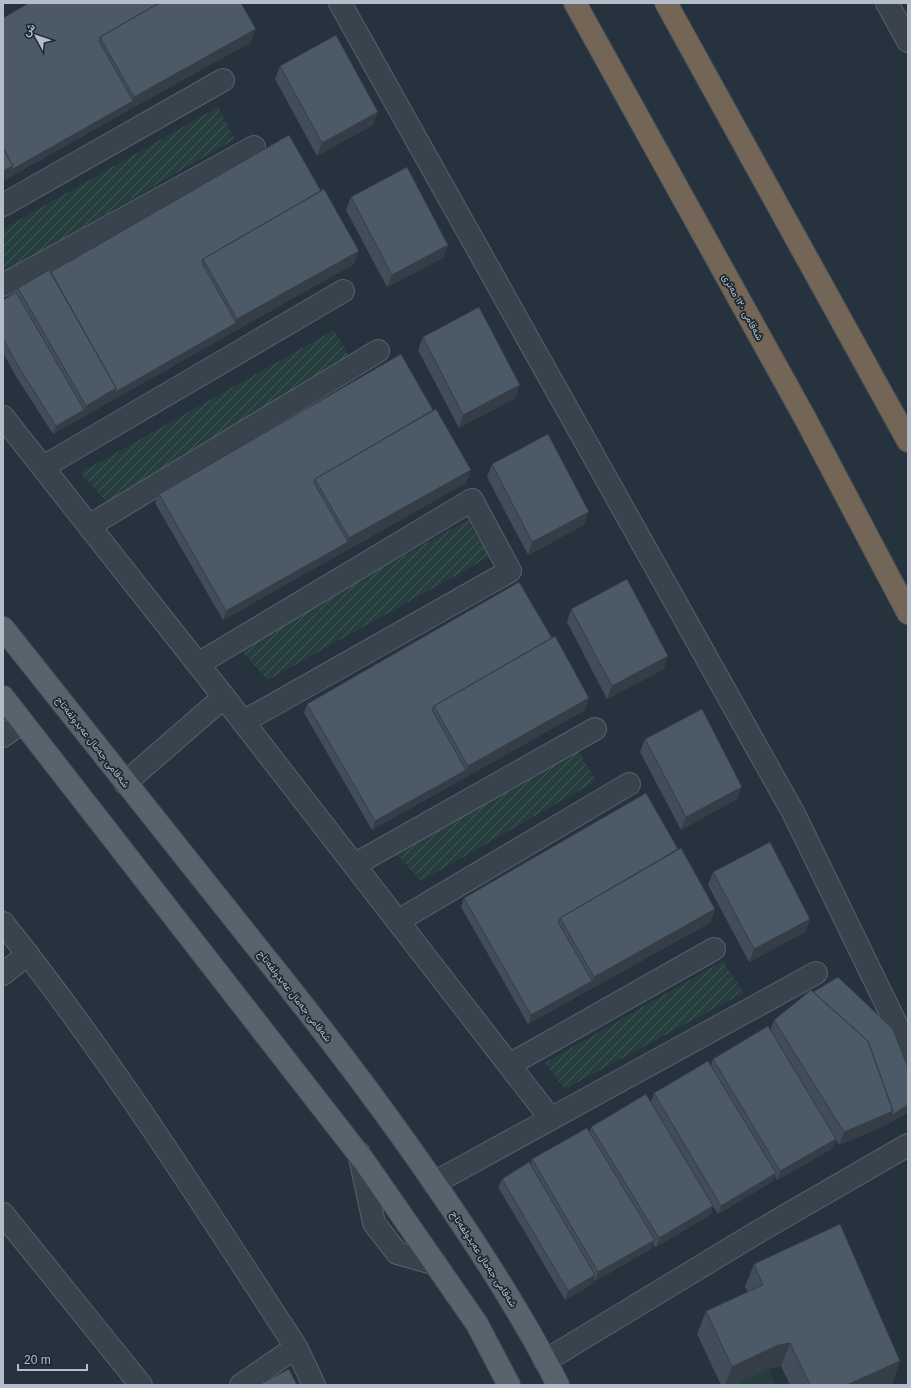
<svg xmlns="http://www.w3.org/2000/svg" width="911" height="1388" font-family="Arial,Vazirmatn,sans-serif">
<defs>
<pattern id="garden-furrows" width="10" height="10" patternUnits="userSpaceOnUse"><rect width="10" height="10" fill="#273e3e"/><path d="M-1 1l2-2M0 10L10 0M9 11l2-2" fill="none" stroke="#445858"/></pattern>
</defs>
<rect width="100%" height="100%" fill="#26323d"/>
<path fill="url(#garden-furrows)" d="M 218,107 L 235,139 L 3,274 L 3,229 Z
M 334,330 L 353,363 L 108,503 L 80,473 Z
M 468,520 L 489,557 L 268,680 L 238,647 Z
M 577,748 L 596,781 L 421,881 L 394,851 Z
M 723,961 L 743,993 L 565,1089 L 545,1063 Z"/>
<path fill="#273e3e" d="M 769,1368 L 775,1385 L 734,1385 Z"/>
<g fill="none" stroke-linecap="round" stroke-linejoin="round">
<g stroke="#57616b" stroke-width="24">
<path id="minor" d="M 340,3 L 794,814 L 899,1030 L 908,1051
M 887,3 L 908,41
M 3,205 L 223,80
M 3,285 L 254,147
M 3,417 L 224,697 L 551,1119
M 43,467 L 343,291
M 89,526 L 378,351
M 198,664 L 472,500 L 510,571 L 243,722
M 3,736 L 22,722
M 125,783 L 224,697
M 354,865 L 595,729
M 398,921 L 629,784
M 3,923 C 110,1057 202,1203 296,1347 L 314,1385
M 3,974 L 28,954
M 509,1065 L 714,949
M 359,1153 L 374,1223 L 397,1253 L 436,1264
M 434,1183 L 816,973
M 3,1214 L 141,1385
M 545,1361 L 761,1230 L 908,1145
M 241,1385 L 296,1347"/>
</g>
<g stroke="#454f59" stroke-width="24">
<path id="major" d="M 3,628 C 87,734 171,840 256,946 C 323,1029 388,1114 448,1203 C 488,1262 526,1321 558,1385
M 3,697 L 364,1161 L 477,1324 L 509,1385"/>
</g>
<g stroke="#444e58" stroke-width="24">
<path id="highway" d="M 575,3 L 805,418 L 908,613
M 666,3 L 908,441"/>
</g>
<use href="#minor" stroke="#39434d" stroke-width="22"/>
<use href="#major" stroke="#57636d" stroke-width="22"/>
<use href="#highway" stroke="#736657" stroke-width="22"/>
</g>
<path fill="#414d58" d="M 3,18 L 251,42 L 129,110 L 3,181 Z
M 280,66 L 373,125 L 317,156 L 275,79 Z
M 289,135 L 354,264 L 233,332 L 53,434 L 17,378 L 3,353 L 3,300 L 16,292 L 18,288 L 51,272 Z
M 351,197 L 448,245 L 443,258 L 387,287 L 346,210 Z
M 423,337 L 515,398 L 459,428 L 418,350 Z
M 401,354 L 466,483 L 223,620 L 155,503 L 159,494 Z
M 492,464 L 584,525 L 528,555 L 487,477 Z
M 519,582 L 585,710 L 372,830 L 304,713 L 307,704 Z
M 571,609 L 664,669 L 607,699 L 567,622 Z
M 645,739 L 737,799 L 681,830 L 640,752 Z
M 713,872 L 810,919 L 805,932 L 749,962 L 708,885 Z
M 464,898 L 711,922 L 528,1024 L 461,907 Z
M 774,1020 L 908,1068 L 908,1112 L 888,1124 L 839,1145 L 836,1140 L 833,1148 L 777,1180 L 775,1176 L 773,1181 L 718,1214 L 713,1206 L 710,1215 L 656,1247 L 653,1244 L 651,1249 L 595,1281 L 594,1279 L 592,1284 L 565,1300 L 498,1187 L 502,1179 L 530,1165 L 532,1159 L 589,1133 L 591,1127 L 651,1102 L 654,1093 L 711,1065 L 713,1059 L 770,1031 Z
M 754,1264 L 900,1361 L 892,1384 L 889,1385 L 790,1385 L 781,1366 L 769,1368 L 734,1385 L 721,1385 L 697,1334 L 706,1311 L 748,1292 L 745,1287 Z"/>
<path fill="#353e47" d="M 256,29 L 251,42 L 129,110 L 3,181 L 3,171 L 133,101 L 134,97 Z
M 378,112 L 373,125 L 317,156 L 322,143 Z
M 448,245 L 443,258 L 387,287 L 392,275 Z
M 359,251 L 354,264 L 233,332 L 53,434 L 56,426 L 84,410 L 86,406 L 116,388 L 236,323 L 237,319 Z
M 520,385 L 515,398 L 459,428 L 463,415 Z
M 471,470 L 466,483 L 223,620 L 226,611 L 348,542 L 349,538 Z
M 589,512 L 584,525 L 528,555 L 532,542 Z
M 668,656 L 664,669 L 607,699 L 612,686 Z
M 589,698 L 585,710 L 372,830 L 375,821 L 466,770 L 468,766 Z
M 742,787 L 737,799 L 681,830 L 686,817 Z
M 715,909 L 711,922 L 528,1024 L 531,1015 L 592,981 L 594,977 Z
M 810,919 L 805,932 L 749,962 L 754,949 Z
M 908,1105 L 908,1112 L 888,1124 L 839,1145 L 844,1132 Z
M 836,1139 L 833,1148 L 777,1180 L 780,1171 Z
M 776,1173 L 773,1181 L 718,1214 L 721,1206 Z
M 713,1206 L 710,1215 L 656,1247 L 659,1238 Z
M 655,1240 L 651,1249 L 595,1281 L 598,1272 Z
M 595,1275 L 592,1284 L 565,1300 L 568,1291 Z
M 790,1343 L 781,1366 L 769,1368 L 734,1385 L 725,1385 L 732,1367 L 778,1345 Z
M 900,1361 L 892,1384 L 889,1385 L 847,1385 Z"/>
<path fill="#4c5966" stroke="#353e47" d="M 29,3 L 159,3 L 100,37 L 99,41 L 133,101 L 11,170 L 13,166 L 3,148 L 3,18 Z
M 159,3 L 241,3 L 256,29 L 134,97 L 100,37 Z
M 336,35 L 378,112 L 322,143 L 280,66 Z
M 289,135 L 321,191 L 203,259 L 202,263 L 236,323 L 115,392 L 116,388 L 51,272 Z
M 3,148 L 13,166 L 3,171 Z
M 407,167 L 448,245 L 392,275 L 351,197 Z
M 324,189 L 359,251 L 237,319 L 203,259 Z
M 49,270 L 116,388 L 86,406 L 18,288 Z
M 16,292 L 84,410 L 56,426 L 20,369 L 3,339 L 3,300 Z
M 479,307 L 520,385 L 463,415 L 423,337 Z
M 401,354 L 433,410 L 315,479 L 314,483 L 348,542 L 226,611 L 159,494 Z
M 436,409 L 471,470 L 349,538 L 315,479 Z
M 548,434 L 589,512 L 532,542 L 492,464 Z
M 627,579 L 668,656 L 612,686 L 571,609 Z
M 519,582 L 552,638 L 434,706 L 432,710 L 466,770 L 375,821 L 307,704 Z
M 555,636 L 589,698 L 468,766 L 434,706 Z
M 702,709 L 742,787 L 686,817 L 645,739 Z
M 646,793 L 678,849 L 560,918 L 558,922 L 592,981 L 531,1015 L 464,898 Z
M 770,842 L 810,919 L 754,949 L 713,872 Z
M 681,848 L 715,909 L 594,977 L 560,918 Z
M 838,977 L 893,1029 L 908,1068 L 908,1105 L 892,1115 L 893,1111 L 868,1041 L 813,992 Z
M 811,990 L 868,1041 L 893,1111 L 844,1132 L 774,1020 Z
M 768,1026 L 836,1139 L 780,1171 L 713,1059 Z
M 708,1061 L 776,1173 L 721,1206 L 654,1093 Z
M 646,1094 L 713,1206 L 659,1238 L 591,1127 Z
M 587,1128 L 655,1240 L 598,1272 L 532,1159 Z
M 529,1162 L 595,1275 L 568,1291 L 502,1179 Z
M 840,1224 L 900,1361 L 847,1385 L 810,1385 L 790,1343 L 778,1345 L 732,1367 L 706,1311 L 763,1285 L 754,1264 Z
M 289,1369 L 297,1385 L 258,1385 Z"/>
<g text-anchor="middle" dominant-baseline="central" stroke-width="3.5" stroke-linejoin="round" paint-order="stroke">
<g font-size="10" fill="#b5bec8" stroke="#1e2832">
<text transform="translate(743 307) rotate(61)">شەقامی ١٢٠ مەتری</text>
<text transform="translate(93 742) rotate(52)">شەقامی جەمال عەبدولفەتاح</text>
<text transform="translate(295 996) rotate(52)">شەقامی جەمال عەبدولفەتاح</text>
<text transform="translate(484 1259) rotate(57)">شەقامی جەمال عەبدولفەتاح</text>
</g>
</g>
<rect width="911" height="1388" fill="none" stroke="#b5bec8" stroke-width="8"/>
<g transform="translate(36 36) rotate(310)" stroke="#1e2832" stroke-width="3" paint-order="stroke">
<path d="M0-3L7 15L0 10L-7 15Z" fill="#b5bec8"/>
<text y="-6" font-size="11" font-weight="bold" text-anchor="middle" fill="#b5bec8">ش</text>
</g>
<path d="M18 1364v6h69v-6" fill="none" stroke="#b5bec8" stroke-width="2"/>
<text x="24" y="1364" font-size="12" fill="#b5bec8" stroke="#1e2832" stroke-width="3" paint-order="stroke">20 m</text>
</svg>
